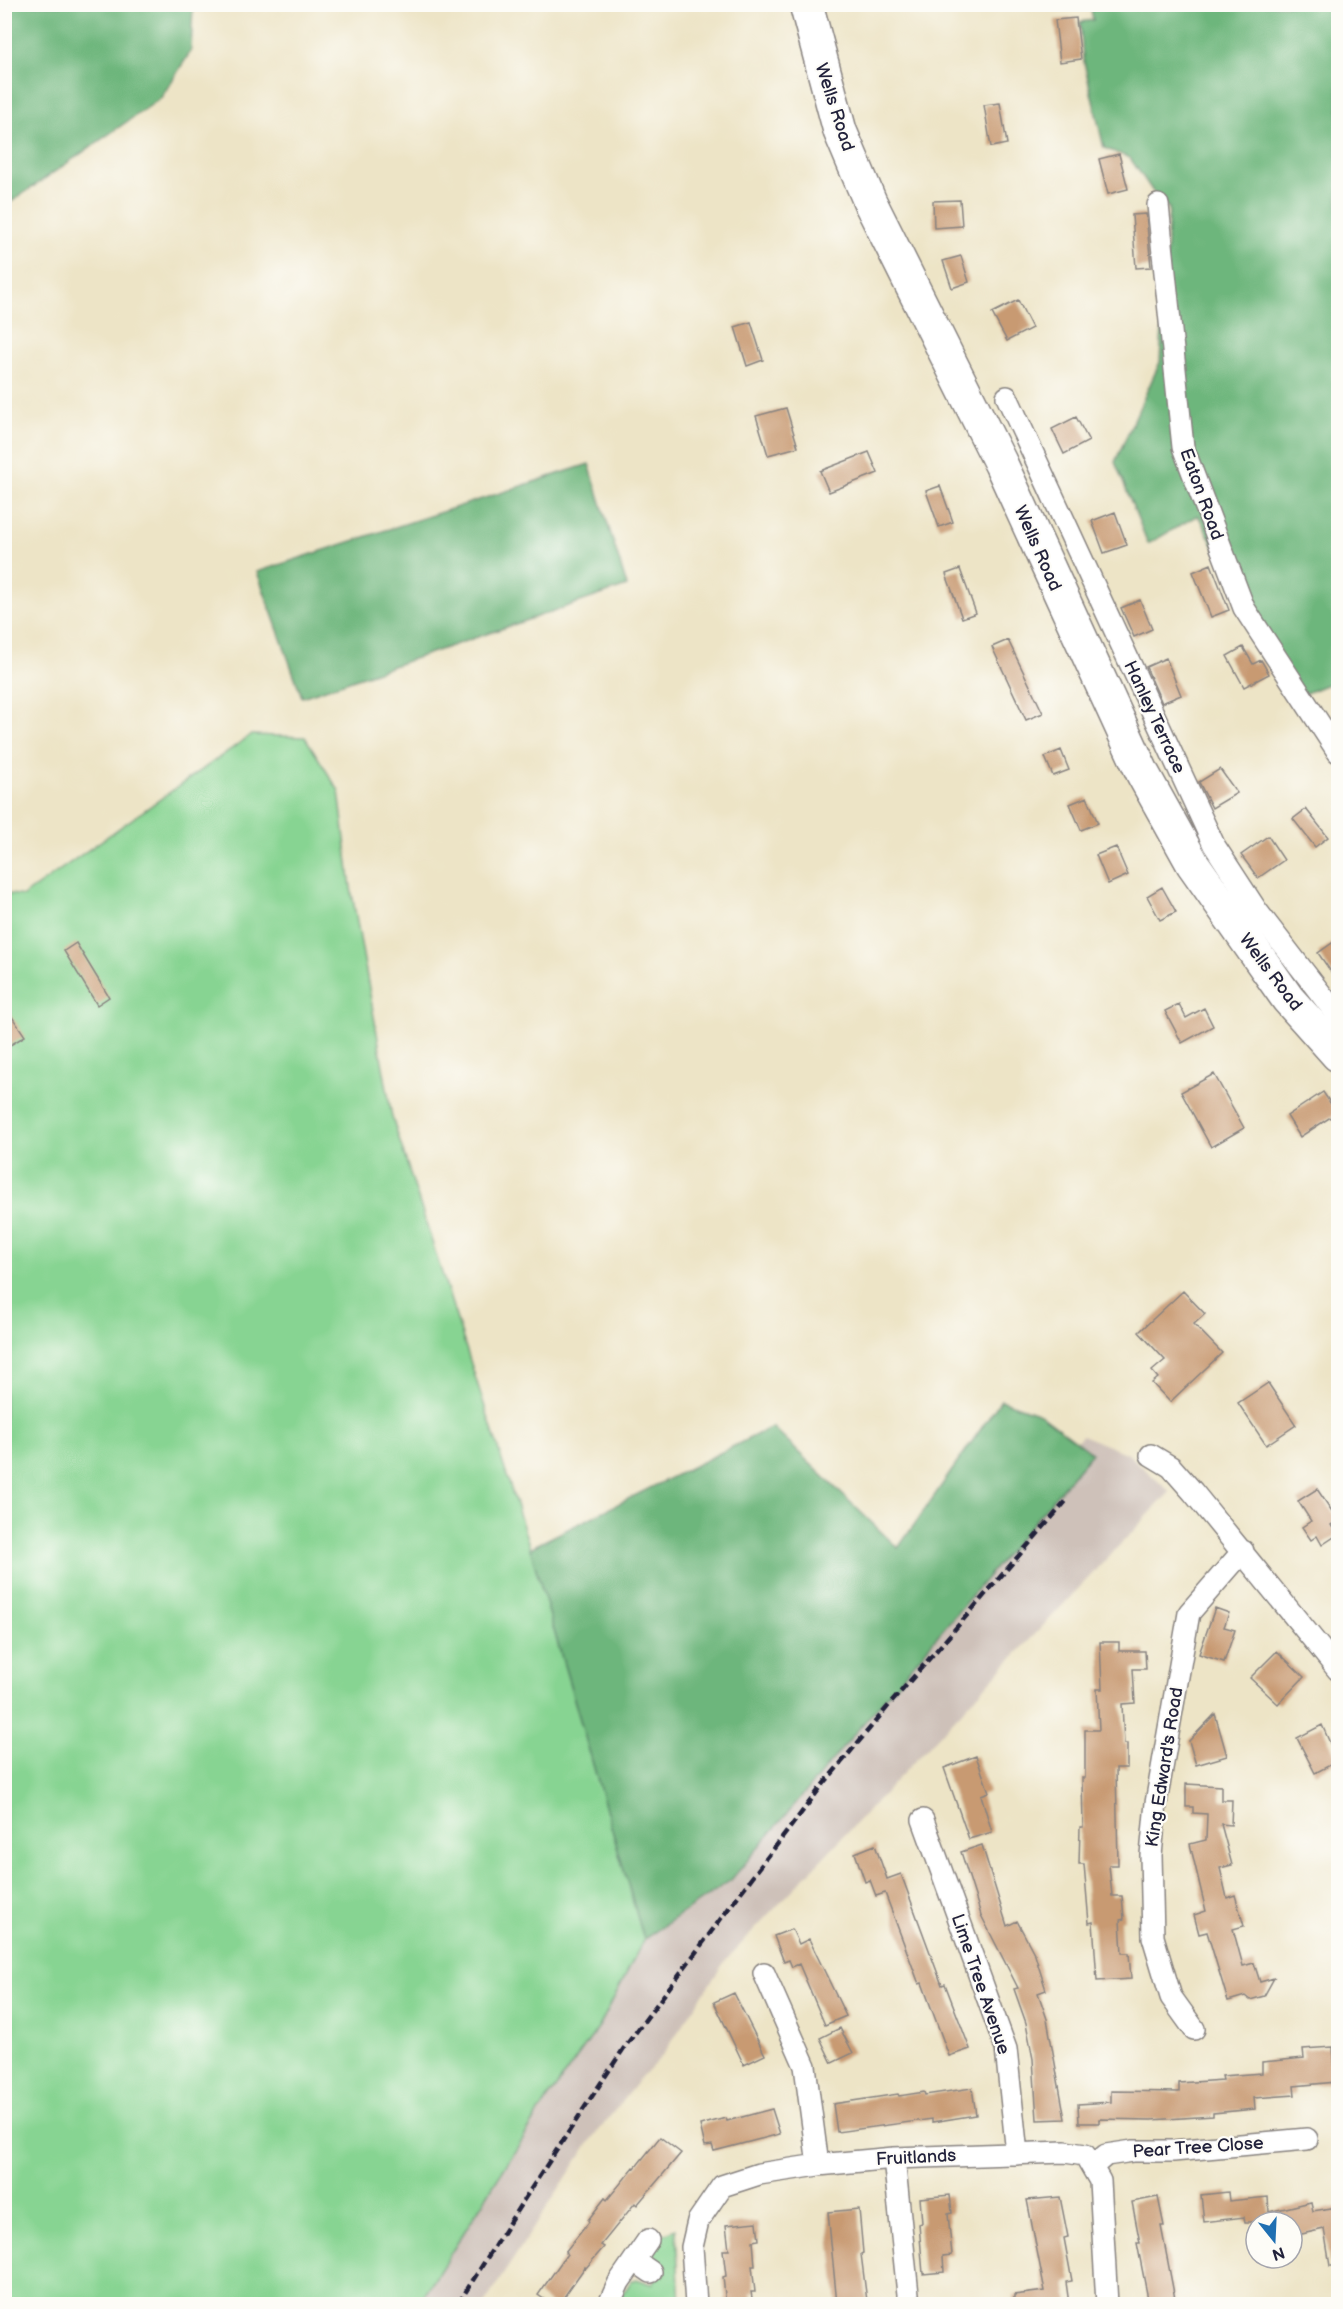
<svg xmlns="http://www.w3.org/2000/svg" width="1343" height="2309" font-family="'Balsamiq Sans',sans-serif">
  <rect width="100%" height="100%" fill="#fdfcf7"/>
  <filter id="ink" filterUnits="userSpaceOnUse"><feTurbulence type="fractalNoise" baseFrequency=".0167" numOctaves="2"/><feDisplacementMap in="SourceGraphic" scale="12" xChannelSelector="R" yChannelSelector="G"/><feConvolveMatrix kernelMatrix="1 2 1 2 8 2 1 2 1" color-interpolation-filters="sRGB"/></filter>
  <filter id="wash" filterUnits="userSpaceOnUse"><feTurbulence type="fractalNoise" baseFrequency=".008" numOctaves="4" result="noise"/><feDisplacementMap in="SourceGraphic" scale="24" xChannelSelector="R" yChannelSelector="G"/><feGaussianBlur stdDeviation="1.35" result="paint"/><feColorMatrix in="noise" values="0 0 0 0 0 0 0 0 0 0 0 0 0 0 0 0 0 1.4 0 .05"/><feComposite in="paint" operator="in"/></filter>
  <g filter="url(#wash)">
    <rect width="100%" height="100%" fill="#ede4c6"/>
    <path fill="#cec1b9" d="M1082,1435L1128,1454L1170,1492L725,1961L662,2056L637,2082L586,2147L484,2304H419L549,2097L600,2025L644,1939Z"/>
    <path fill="#87d492" stroke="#547b66" stroke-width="1.5" d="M251,735L305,737L339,791L351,888L392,1117L530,1548L644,1939L600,2025L549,2097L419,2304H5L4,893L23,896Z
      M676,2229L680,2304H617L631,2281L637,2279L652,2284L663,2270L653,2256L658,2236Z"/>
    <path fill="#6db67c" stroke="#486c5c" stroke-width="1.5" d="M4,5H193L191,51L161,98L8,204L4,192Z
      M1090,5H1338V680L1291,699L1198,515L1148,544L1115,462L1160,362L1169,208L1160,202L1130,158L1104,148L1083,58L1080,22L1093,20Z
      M589,464L627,586L302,697L257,572Z
      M1001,1400L1040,1414L1092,1453L731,1880L644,1939L530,1548L772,1427L898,1548Z"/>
    <g id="blocks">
      <path fill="#c89a72" d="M1076,18L1081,59L1060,62L1055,20Z
        M1000,103L1007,144L991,147L984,105Z
        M1119,154L1128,189L1108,194L1099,159Z
        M960,200L962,226L934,228L933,201Z
        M1146,214L1151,267L1136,268L1132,215Z
        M961,256L969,282L952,288L943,261Z
        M1018,300L1032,328L1007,341L992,313Z
        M751,322L763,360L747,366L735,327Z
        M786,408L798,447L768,455L756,416Z
        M1076,417L1089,441L1064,454L1052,429Z
        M869,452L878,473L829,492L820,471Z
        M940,486L953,522L939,527L926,491Z
        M1115,512L1127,545L1104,553L1092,521Z
        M1211,564L1229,610L1211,617L1193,572Z
        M960,569L976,613L962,618L946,574Z
        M1140,600L1152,629L1134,637L1121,608Z
        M1008,640L1043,713L1026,720L992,647Z
        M1243,647L1253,664L1261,660L1269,674L1244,687L1227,656Z
        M1166,658L1181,695L1162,703L1146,667Z
        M1061,750L1069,770L1053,776L1045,757Z
        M1220,769L1237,793L1212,808L1199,782Z
        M1087,797L1098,823L1081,830L1070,804Z
        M1306,809L1328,837L1315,847L1293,819Z
        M1268,836L1284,860L1258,878L1241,855Z
        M1116,847L1128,875L1108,884L1096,855Z
        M1162,887L1176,912L1160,920L1147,896Z
        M1338,939V982L1318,953Z
        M76,943L109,997L97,1005L64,951Z
        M1179,1004L1186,1018L1204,1008L1213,1026L1182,1043L1165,1011Z
        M4,1005L25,1036L4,1049Z
        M1214,1074L1244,1128L1211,1147L1181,1092Z
        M1323,1092L1337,1113L1300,1137L1287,1116Z
        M1183,1291L1205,1314L1194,1324L1222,1353L1170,1402L1152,1383L1158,1378L1152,1371L1165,1360L1139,1332Z
        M1268,1383L1296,1425L1266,1445L1238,1403Z
        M1317,1489L1338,1520L1331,1525L1337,1535L1322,1545L1317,1536L1311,1540L1302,1527L1311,1521L1298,1501Z
        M1215,1608L1229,1613L1224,1627L1235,1630L1224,1662L1199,1654Z
        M1100,1642H1119V1651H1145L1146,1669H1133L1135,1703L1122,1704L1124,1744H1127V1768H1116L1118,1865H1109L1112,1896H1122L1124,1919L1120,1920L1122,1953H1129L1131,1979L1097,1981L1093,1922L1089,1923L1084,1864H1079L1080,1827H1083L1082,1778H1085V1730H1099L1097,1689H1102Z
        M1277,1651L1304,1677L1278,1704L1250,1678Z
        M1215,1714L1227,1756L1196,1765L1189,1741Z
        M1322,1725L1338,1761L1315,1773L1297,1738Z
        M976,1756L989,1792L981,1795L992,1832L969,1839L944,1768Z
        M1186,1784L1221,1786V1800H1232L1231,1825L1221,1824L1232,1865L1220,1868L1227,1898L1235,1895L1244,1926L1233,1929L1243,1966L1254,1963L1260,1982L1274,1978L1264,1996L1250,2000L1245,1996L1228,2001L1207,1932L1199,1934L1194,1915L1206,1911L1190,1844L1206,1840L1207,1814L1193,1813V1807H1186Z
        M875,1845L887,1879L901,1874L942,1985L945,1984L970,2049L949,2056L922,1983L919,1984L885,1893L876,1896L870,1880L865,1882L855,1853Z
        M982,1845L1007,1926L1017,1921L1035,1955L1046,1990L1038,1993L1047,2019L1065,2119L1037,2120L1033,2059L1026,2023L1014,1989L1018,1988L981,1915L961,1852Z
        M792,1929L799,1944L809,1939L846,2016L825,2025L799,1964L792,1967L789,1960L784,1962L774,1936Z
        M734,1993L765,2055L744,2065L714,2002Z
        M840,2028L853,2053L832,2063L820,2038Z
        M1333,2047L1336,2082L1294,2086L1295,2095L1254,2098L1255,2109L1213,2113V2116L1151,2120L1099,2119V2123H1079L1078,2104L1111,2102V2091L1179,2092V2083L1223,2080L1222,2076L1262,2073V2062L1304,2058L1303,2049Z
        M972,2088L976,2115L932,2122V2119L837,2132L833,2104L898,2094L899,2096L924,2092L925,2095Z
        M772,2109L780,2134L714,2151L712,2145L705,2146L700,2125L726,2118L727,2121Z
        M660,2137L681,2153L637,2205L635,2203L601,2245L604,2247L586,2268L585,2267L559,2304H551L538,2295L567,2254L565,2252L589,2222L588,2220L605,2198L607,2200L634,2167L635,2168Z
        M1228,2192L1229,2201L1268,2197L1269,2212L1311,2202L1313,2211L1338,2207V2266H1330L1324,2229L1293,2236L1292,2222H1245L1244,2217L1204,2222L1201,2195Z
        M950,2195L952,2213L948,2214L952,2255L943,2256L944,2272L923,2274L919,2224L922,2223L920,2198Z
        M1060,2197L1068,2237L1064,2238L1072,2281L1066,2282L1069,2304H1014V2295L1045,2291L1027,2200Z
        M1158,2197L1164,2226H1161L1176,2304H1149L1137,2243H1140L1132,2202Z
        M859,2209L863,2253L861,2254L867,2301L837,2304L828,2212Z
        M757,2222L759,2240L753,2241L755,2266H752L755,2292H751L753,2304H726L723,2277L726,2276L723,2250H729L726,2225Z"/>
    </g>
  </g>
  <g filter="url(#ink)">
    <use href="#blocks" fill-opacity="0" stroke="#888380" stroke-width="1.5"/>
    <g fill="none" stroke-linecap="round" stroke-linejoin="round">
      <g stroke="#888380" stroke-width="24">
        <path id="street" d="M1158,205L1183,447L1244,608L1338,752
          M1007,397L1214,845L1257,911L1338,1016
          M1151,1455L1171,1467L1193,1492L1338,1670
          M923,1820L1006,2049L1017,2154
          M764,1973L805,2066L818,2165
          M1194,2029L1171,1997L1153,1937L1151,1855L1156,1803L1189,1613L1243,1551
          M894,2158L909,2304
          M1093,2166L1106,2155L1133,2151H1173L1307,2139
          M635,2261L651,2272
          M609,2304L619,2282L648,2240
          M696,2304L692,2247L698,2221L722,2186L759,2174L818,2165L894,2158L1065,2152L1085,2155L1100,2181L1107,2304"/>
      </g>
      <g stroke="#888380" stroke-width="36">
        <path id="highway" d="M806,4L840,131L870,202L1001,464L1143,774L1193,864L1252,948L1288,999L1338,1055"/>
      </g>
      <use href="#street" stroke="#fff" stroke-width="21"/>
      <use href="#highway" stroke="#fff" stroke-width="33"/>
      <path stroke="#22223b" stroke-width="4.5" stroke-dasharray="9 4.5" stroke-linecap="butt" d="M458,2304L521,2204L624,2048L753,1876L821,1787L890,1704L1067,1500"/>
    </g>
  </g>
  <g text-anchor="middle" stroke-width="4.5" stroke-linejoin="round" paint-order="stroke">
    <g font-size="18" fill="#22223b" stroke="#fdfcf7">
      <text transform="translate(835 107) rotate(72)" y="6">Wells Road</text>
      <text transform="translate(1202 494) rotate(70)" y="6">Eaton Road</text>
      <text transform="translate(1038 548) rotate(66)" y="6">Wells Road</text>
      <text transform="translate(1155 717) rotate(65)" y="6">Hanley Terrace</text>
      <text transform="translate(1271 972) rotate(53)" y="6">Wells Road</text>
      <text transform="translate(1164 1767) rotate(-81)" y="6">King Edward's Road</text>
      <text transform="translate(981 1984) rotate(71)" y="6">Lime Tree Avenue</text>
      <text transform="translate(1198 2147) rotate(-4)" y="6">Pear Tree Close</text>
      <text transform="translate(916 2157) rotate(-3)" y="6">Fruitlands</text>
    </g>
  </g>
  <rect width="1343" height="2309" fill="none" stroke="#fdfcf7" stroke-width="24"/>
  <g transform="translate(1274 2240) rotate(162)"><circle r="28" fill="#fdfcf7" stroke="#a5a5ac" stroke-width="1.5"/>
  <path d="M0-4.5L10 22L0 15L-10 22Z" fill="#1f6fb2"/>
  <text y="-9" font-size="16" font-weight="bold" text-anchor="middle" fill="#22223b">N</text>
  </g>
</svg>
